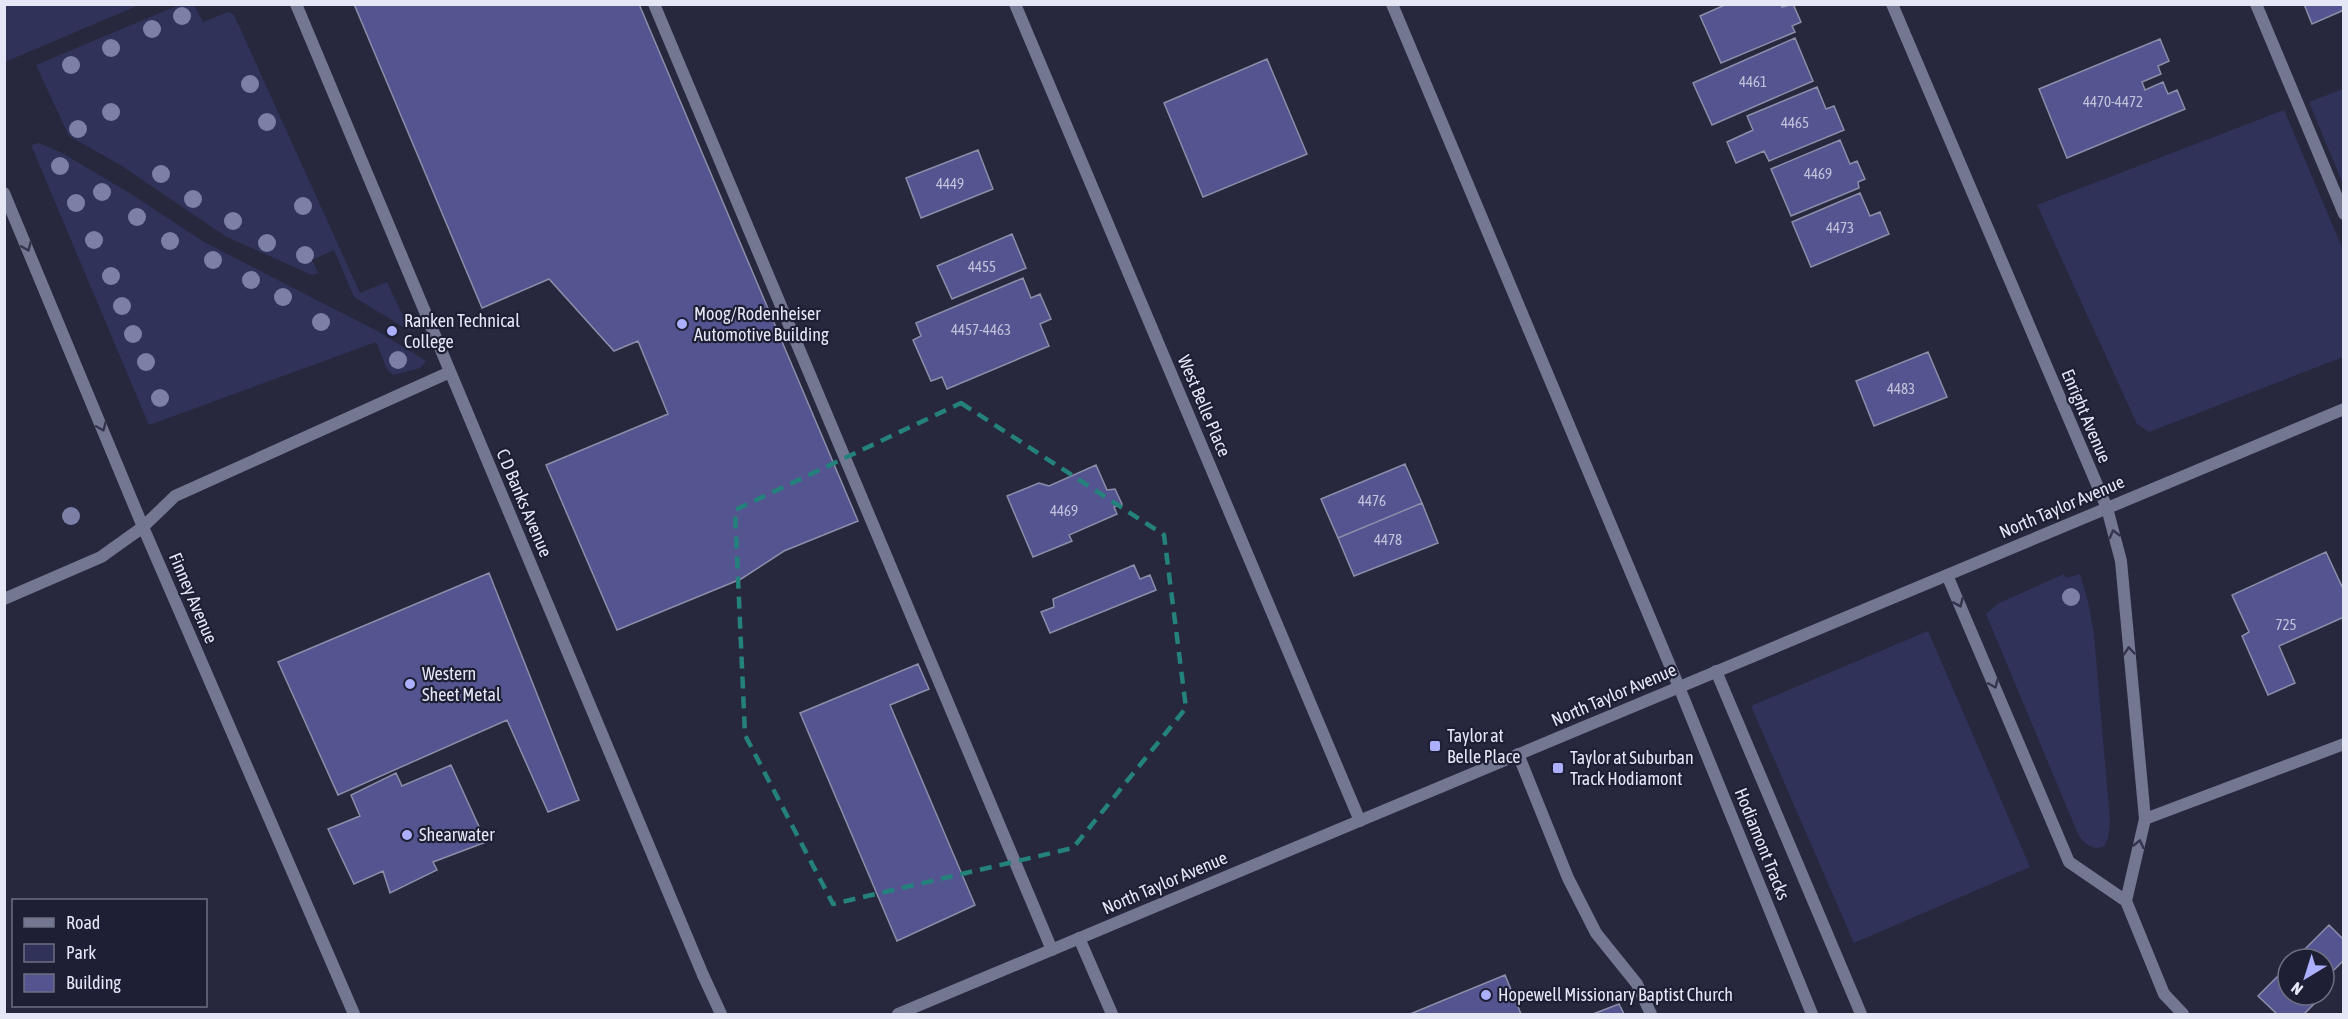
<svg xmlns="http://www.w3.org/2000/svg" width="2348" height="1019" font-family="'Asap Condensed',sans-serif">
  <rect width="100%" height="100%" fill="#27283e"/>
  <path fill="#313259" d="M5,4H139V5L5,62Z
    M179,5H194L203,22L228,12L234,15L360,293L387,282L410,331L354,297L334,250L312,260L318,273L312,275L225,236L122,166L69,136L36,65Z
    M2343,89V184L2309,102Z
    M2284,110L2343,250V357L2149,432L2137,424L2037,205Z
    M39,143L64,154L131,194L204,242L379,332L426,361L420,368L393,375L387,369L376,342L149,425L31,145Z
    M2064,574L2066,578L2080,574L2088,602L2094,634L2110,822L2108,839L2104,846C2093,851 2084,844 2078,834L1986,614L1999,603Z
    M1928,631L2030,867L1854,943L1751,706Z"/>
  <path fill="#545590" stroke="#8c8ea9" stroke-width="1.5" d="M354,4H639L858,521L784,551L741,579L617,630L546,465L668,414L638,341L614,351L549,279L482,308Z
    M1727,4H1781L1782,7L1793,4L1801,22L1792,26L1795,32L1721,63L1700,16Z
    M2304,4H2342L2344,10L2312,24Z
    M1795,38L1813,81L1712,125L1693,83Z
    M2160,39L2169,61L2158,66L2161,74L2142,82L2145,90L2163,82L2168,94L2177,90L2185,109L2067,158L2039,89Z
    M1267,59L1307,154L1203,197L1164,103Z
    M1817,87L1826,109L1834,106L1844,130L1769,161L1764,151L1736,163L1727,142L1753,130L1747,116Z
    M1840,140L1850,164L1857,161L1865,179L1858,182L1859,188L1791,216L1771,169Z
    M978,150L993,189L921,218L906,178Z
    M1860,193L1870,216L1880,212L1889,234L1811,267L1792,222Z
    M1012,234L1026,268L952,299L937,266Z
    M1023,278L1031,298L1040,294L1051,319L1040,324L1049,346L947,389L942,377L931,381L913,340L921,336L916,323Z
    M1928,352L1947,397L1874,426L1856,381Z
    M1405,464L1422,503L1338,538L1321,499Z
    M1096,465L1107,490L1115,489L1122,504L1114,507L1117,514L1069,535L1072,541L1033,557L1007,496L1039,483L1049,486Z
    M1422,503L1438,543L1354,576L1338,538Z
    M2326,552L2344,591V617L2279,646L2295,683L2268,695L2242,636L2249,632L2232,595Z
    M1134,565L1140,579L1150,575L1156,590L1050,633L1041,612L1054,607L1053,599Z
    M489,573L579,800L548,812L507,720L338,795L278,662Z
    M918,664L929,689L890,705L975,905L897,941L800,713Z
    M451,765L486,842L433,862L437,870L390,893L383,871L354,884L328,829L360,816L351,795L396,773L402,786Z
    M2329,925L2344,940V960L2324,980V959H2295Z
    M2288,966V995H2323L2304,1014H2277L2258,996Z
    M1505,975L1521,1014H1410Z
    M1619,1004L1624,1014H1593Z"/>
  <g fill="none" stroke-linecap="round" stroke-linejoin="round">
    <path stroke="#747792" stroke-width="12" d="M296,4L703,975
      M654,4L1052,950
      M1392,4L1679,687L1812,1014
      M2256,4L2344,214
      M4,193L143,527L354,1014
      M4,599L101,557L143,527L175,496L450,372
      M1716,671L1861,1014
      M1518,754L1568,878L1596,933L1637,984L1651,1014
      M2145,819L2344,744"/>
    <path stroke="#747792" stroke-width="12" d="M1015,4L1360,821
      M1892,4L2107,508L2121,561L2145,819L2126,901
      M1947,575L2069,862L2126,901L2164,994L2183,1014
      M1079,938L1112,1014
      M703,975L721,1014"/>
    <path stroke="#747792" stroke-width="12" d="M898,1014L2344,409"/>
  </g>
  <g fill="#7c7fa6">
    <circle cx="182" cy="16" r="9"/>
    <circle cx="152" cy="29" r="9"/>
    <circle cx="111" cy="48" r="9"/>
    <circle cx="71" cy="65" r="9"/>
    <circle cx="250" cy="84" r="9"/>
    <circle cx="111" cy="112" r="9"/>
    <circle cx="267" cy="122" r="9"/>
    <circle cx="78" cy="129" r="9"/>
    <circle cx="60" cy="166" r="9"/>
    <circle cx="161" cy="174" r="9"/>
    <circle cx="102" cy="192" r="9"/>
    <circle cx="193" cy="199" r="9"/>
    <circle cx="76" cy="203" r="9"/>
    <circle cx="303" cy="206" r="9"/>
    <circle cx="137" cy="217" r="9"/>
    <circle cx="233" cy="221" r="9"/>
    <circle cx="94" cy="240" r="9"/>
    <circle cx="170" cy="241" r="9"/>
    <circle cx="267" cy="243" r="9"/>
    <circle cx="305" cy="255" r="9"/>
    <circle cx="213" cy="260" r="9"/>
    <circle cx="111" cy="276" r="9"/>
    <circle cx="251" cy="280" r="9"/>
    <circle cx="283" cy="297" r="9"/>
    <circle cx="122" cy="306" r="9"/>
    <circle cx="321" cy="322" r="9"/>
    <circle cx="133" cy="334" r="9"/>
    <circle cx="398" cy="360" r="9"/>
    <circle cx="146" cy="362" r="9"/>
    <circle cx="160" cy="398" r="9"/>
    <circle cx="71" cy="516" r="9"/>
    <circle cx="2071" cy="597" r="9"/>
  </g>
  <defs><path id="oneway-chevron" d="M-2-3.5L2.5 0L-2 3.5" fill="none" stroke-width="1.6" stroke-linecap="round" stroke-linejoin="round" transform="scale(1.5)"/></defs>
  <g stroke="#34354c">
    <use href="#oneway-chevron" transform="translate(27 247) rotate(67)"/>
    <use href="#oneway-chevron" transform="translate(102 427) rotate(67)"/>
    <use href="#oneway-chevron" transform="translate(2114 534) rotate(-105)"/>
    <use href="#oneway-chevron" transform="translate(1959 603) rotate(66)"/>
    <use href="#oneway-chevron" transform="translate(2129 651) rotate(-95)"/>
    <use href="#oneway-chevron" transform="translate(1994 684) rotate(67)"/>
    <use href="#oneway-chevron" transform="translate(2139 844) rotate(-77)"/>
  </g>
  <path fill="none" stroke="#24817c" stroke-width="4.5" stroke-dasharray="12 8" stroke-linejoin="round" d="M961,403L1164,535L1186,708L1073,848L833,904L745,735L735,510Z"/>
  <g fill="#acaffb" stroke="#1e1f34" stroke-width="2">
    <circle cx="682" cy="324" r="6"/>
    <circle cx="392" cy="331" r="6"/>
    <circle cx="410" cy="684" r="6"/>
    <rect x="1429" y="740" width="12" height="12" rx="3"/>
    <rect x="1552" y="762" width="12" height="12" rx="3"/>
    <circle cx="407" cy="835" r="6"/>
    <circle cx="1486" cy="995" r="6"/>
  </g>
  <g text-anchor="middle" stroke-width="4.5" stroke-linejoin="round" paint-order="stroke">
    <g font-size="15" fill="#c2c2dc">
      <text x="1753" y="87">4461</text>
      <text x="2113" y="107">4470-4472</text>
      <text x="1795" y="128">4465</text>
      <text x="1818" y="179">4469</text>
      <text x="950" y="189">4449</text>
      <text x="1840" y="233">4473</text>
      <text x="982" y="272">4455</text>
      <text x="981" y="335">4457-4463</text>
      <text x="1901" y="394">4483</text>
      <text x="1372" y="506">4476</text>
      <text x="1064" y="516">4469</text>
      <text x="1388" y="545">4478</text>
      <text x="2286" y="630">725</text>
    </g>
    <g font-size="18" fill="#e6e7f6" stroke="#1e1f34" text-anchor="start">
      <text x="694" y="320">Moog/Rodenheiser<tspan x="694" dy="21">Automotive Building</tspan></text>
      <text x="404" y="327">Ranken Technical<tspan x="404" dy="21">College</tspan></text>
      <text x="422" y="680">Western<tspan x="422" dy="21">Sheet Metal</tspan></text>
      <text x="1447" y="742">Taylor at<tspan x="1447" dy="21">Belle Place</tspan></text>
      <text x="1570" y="764">Taylor at Suburban<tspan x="1570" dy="21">Track Hodiamont</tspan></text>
      <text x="419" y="841">Shearwater</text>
      <text x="1498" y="1001">Hopewell Missionary Baptist Church</text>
    </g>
    <g font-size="18" fill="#e6e7f6" stroke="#1e1f34">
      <text transform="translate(1204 406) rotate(67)" y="6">West Belle Place</text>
      <text transform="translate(2086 416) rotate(67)" y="6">Enright Avenue</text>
      <text transform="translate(524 503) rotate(67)" y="6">C D Banks Avenue</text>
      <text transform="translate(2062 507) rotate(-23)" y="6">North Taylor Avenue</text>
      <text transform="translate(193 598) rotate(67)" y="6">Finney Avenue</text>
      <text transform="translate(1614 695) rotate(-23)" y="6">North Taylor Avenue</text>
      <text transform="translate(1762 844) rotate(68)" y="6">Hodiamont Tracks</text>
      <text transform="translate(1165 883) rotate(-23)" y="6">North Taylor Avenue</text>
    </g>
  </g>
  <rect width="2348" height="1019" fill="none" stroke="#e6e7f6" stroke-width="12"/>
  <rect x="12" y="899" width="195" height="108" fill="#1e1f34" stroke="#6e6f82" stroke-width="1.5"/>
  <rect x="24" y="918" width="30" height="9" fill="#747792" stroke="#6e6f82" stroke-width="1.5"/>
  <text x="66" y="929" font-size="18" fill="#e6e7f6">Road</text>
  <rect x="24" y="944" width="30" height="18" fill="#313259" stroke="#6e6f82" stroke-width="1.5"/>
  <text x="66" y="959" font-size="18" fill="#e6e7f6">Park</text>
  <rect x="24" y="974" width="30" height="18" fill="#545590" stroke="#6e6f82" stroke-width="1.5"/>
  <text x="66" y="989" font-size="18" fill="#e6e7f6">Building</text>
  <g transform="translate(2306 977) rotate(218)"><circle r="28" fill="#1e1f34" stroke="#6e6f82" stroke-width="1.5"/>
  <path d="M0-4.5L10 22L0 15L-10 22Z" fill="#acaffb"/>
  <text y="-9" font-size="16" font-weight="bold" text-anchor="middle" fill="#e6e7f6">N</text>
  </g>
</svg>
